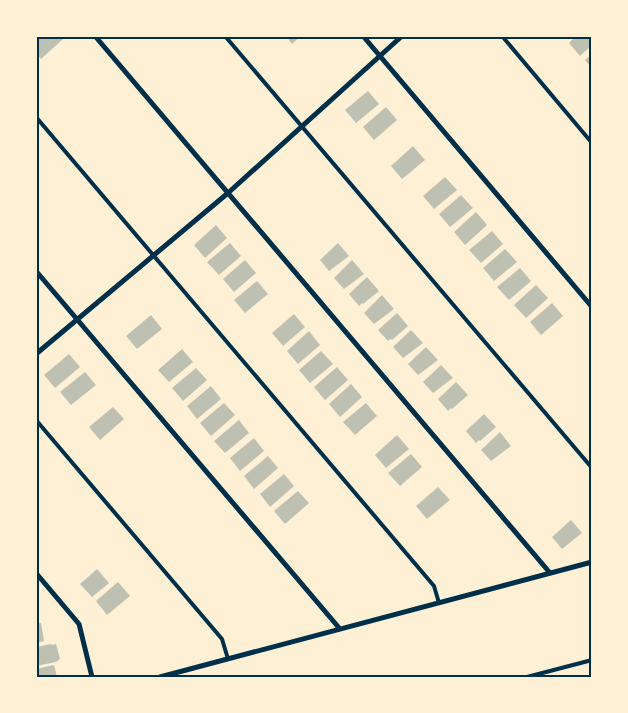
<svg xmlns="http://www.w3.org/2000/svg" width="628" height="713" font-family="'Times New Roman',serif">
  <rect width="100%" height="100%" fill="#fdf0d5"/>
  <path fill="#bec0b2" d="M40,36H61L63,39L41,59L36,53V39Z
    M286,36H301L292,44Z
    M576,36H592V45L580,56L569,43Z
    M592,54V68L585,60Z
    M368,91L379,104L356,123L345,110Z
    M386,107L397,120L374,140L363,127Z
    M413,146L425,160L402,179L391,166Z
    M445,177L457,190L434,209L423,196Z
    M461,195L473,208L450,227L439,214Z
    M476,212L487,225L465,245L454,232Z
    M216,225L227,238L205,258L194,245Z
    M492,231L503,244L481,263L469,250Z
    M230,243L241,256L219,275L207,262Z
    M338,243L349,256L329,271L320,260Z
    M505,249L517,262L494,281L483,268Z
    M245,260L256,273L234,292L223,279Z
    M352,260L364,274L344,289L334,278Z
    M520,268L531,281L509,300L497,287Z
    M367,277L379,291L363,304L362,303L359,306L349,294Z
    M257,281L268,294L245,313L234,300Z
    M536,285L548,298L526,318L514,305Z
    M382,295L394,309L374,324L364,313Z
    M552,303L563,316L541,335L530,322Z
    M397,313L408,326L392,340L391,339L388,341L378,330Z
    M294,314L305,327L283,346L272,333Z
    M151,315L162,329L137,349L126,336Z
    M411,330L423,343L403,358L393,347Z
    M309,331L320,345L298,364L287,351Z
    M426,347L438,360L418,375L408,364Z
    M182,349L193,362L169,382L158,370Z
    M321,351L333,364L310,383L299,370Z
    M69,354L80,367L55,388L44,375Z
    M441,365L453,378L433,393L423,382Z
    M337,367L348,380L325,400L314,387Z
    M196,368L207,380L183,401L172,388Z
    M85,372L96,385L71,405L60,392Z
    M456,382L468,395L452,409L451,408L448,411L438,399Z
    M351,384L362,397L340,417L329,404Z
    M211,386L221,399L197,419L187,406Z
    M224,403L235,415L211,436L200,423Z
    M366,403L377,416L355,435L343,422Z
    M113,407L124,419L100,440L89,427Z
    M484,414L496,427L480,441L479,440L476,443L466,431Z
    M239,420L249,433L225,453L214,441Z
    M500,432L511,446L491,461L481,450Z
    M397,435L409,449L386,468L375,455Z
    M254,438L264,451L240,471L230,458Z
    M411,454L422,467L400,486L388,473Z
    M268,456L278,468L254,489L244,476Z
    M284,474L294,486L270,507L260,494Z
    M438,487L450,500L427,519L416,506Z
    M298,491L309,503L285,524L274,511Z
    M571,520L582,533L562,549L552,537Z
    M97,569L109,583L92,597L80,584Z
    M118,582L130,596L107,615L96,601Z
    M41,623L44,641L36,643V624Z
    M51,644L52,645L56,644L60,659L56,662L36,666V647Z
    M54,665L57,677H36V669Z"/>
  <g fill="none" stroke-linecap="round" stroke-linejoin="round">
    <path stroke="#003049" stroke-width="4" d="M225,36L592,468
      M502,36L592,143
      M36,117L434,586L439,603
      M36,420L222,639L228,659
      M527,677L592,660"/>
    <path stroke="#003049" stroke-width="5" d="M95,36L550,573
      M363,36L592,307
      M36,271L340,629
      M36,354L228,193L402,36
      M36,573L79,624L92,677
      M160,677L592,562"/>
  </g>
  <rect width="628" height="713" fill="none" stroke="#fdf0d5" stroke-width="75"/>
  <rect x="38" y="38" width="552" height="638" fill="none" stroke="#003049" stroke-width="2"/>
</svg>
